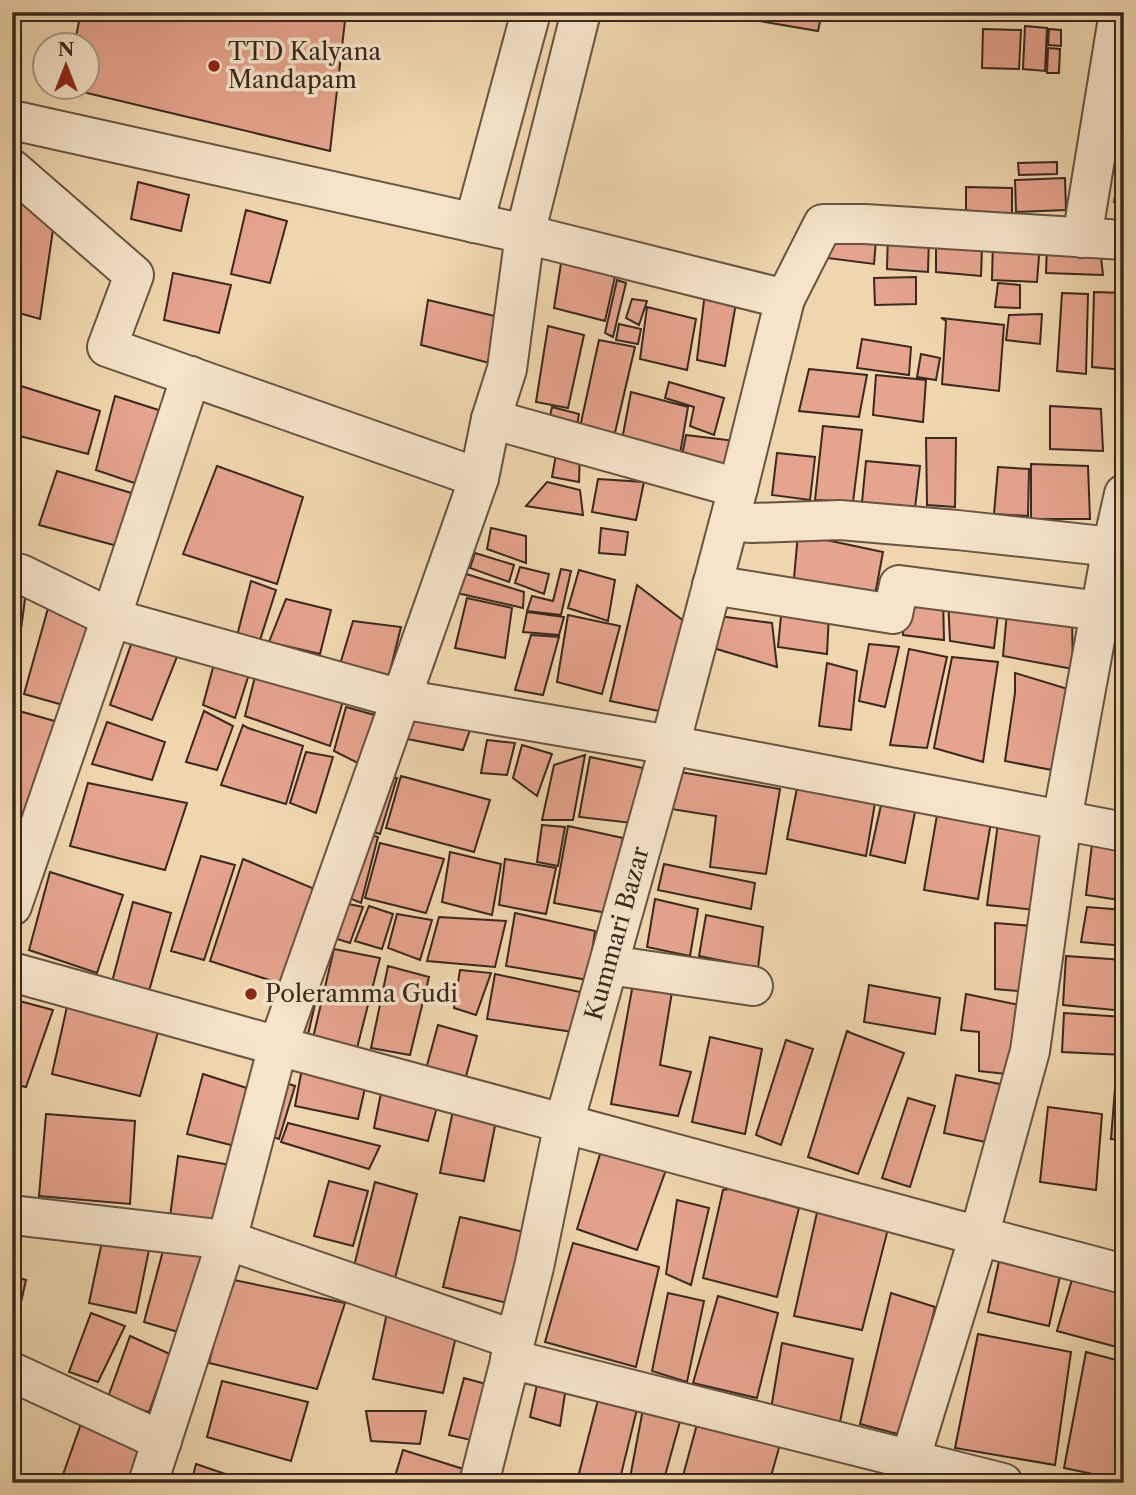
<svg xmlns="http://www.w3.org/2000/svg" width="1136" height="1495" font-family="'Libre Caslon Text',serif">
  <rect width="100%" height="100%" fill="#f0d6ae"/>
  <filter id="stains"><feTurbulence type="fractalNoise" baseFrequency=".00286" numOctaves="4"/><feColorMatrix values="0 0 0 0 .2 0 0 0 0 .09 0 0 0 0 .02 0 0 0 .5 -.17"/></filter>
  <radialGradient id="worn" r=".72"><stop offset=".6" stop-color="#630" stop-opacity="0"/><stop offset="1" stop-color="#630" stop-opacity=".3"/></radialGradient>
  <path fill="#e6a38e" stroke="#39291e" stroke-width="2" d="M81,12H346L330,151L66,88H88V46H74Z
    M750,12H822L818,31L748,19Z
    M862,12H876L866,19Z
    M1042,12H1076V16Z
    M1025,26L1047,28L1045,71L1023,69Z
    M983,29L1021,30L1019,69L982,68Z
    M1049,29L1061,30V46L1048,45Z
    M1048,48L1060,49L1059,73H1047Z
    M1124,143V204L1114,202Z
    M1057,162V174L1019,175L1018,163Z
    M1065,178L1066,210L1016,212L1015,180Z
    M138,182L189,195L181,231L131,219Z
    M966,187L1012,188V214H966Z
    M12,200L55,216L40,319L12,311Z
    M246,210L287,221L270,283L231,274Z
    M888,232L929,235L928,272L887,269Z
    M830,235L876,240L874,264L827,258Z
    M993,238L1040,243L1037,282L992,280Z
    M1047,243L1100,248L1103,275L1046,273Z
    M936,244L982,248L981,276L936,272Z
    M562,257L617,268L605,321L554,308Z
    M173,273L231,285L219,333L164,320Z
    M916,277V304L875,305L874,278Z
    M617,280L626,283L613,337L605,333Z
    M998,283L1020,285V308L995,307Z
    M705,292L737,297L725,366L697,360Z
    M1094,292L1124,293V370L1092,367Z
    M1062,293L1088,294L1086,374L1057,371Z
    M632,299L647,301L639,325L626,318Z
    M428,300L507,319L497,365L421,345Z
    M647,307L696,319L687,370L640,359Z
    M1042,314L1040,344L1006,340L1009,315Z
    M941,318L1004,325L999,391L942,384L946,321Z
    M619,324L641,329L638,344L616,340Z
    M548,326L584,335L568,408L536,402Z
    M862,339L911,347L909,375L857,368Z
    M599,340L635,347L614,437L580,427Z
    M921,354L940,358L936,380L917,377Z
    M809,369L867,375L859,417L799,411Z
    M876,375L926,380L923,422L873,415Z
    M669,382L724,398L714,435L690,426L694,407L665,398Z
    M21,386L100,411L88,454L12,434V416Z
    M631,392L688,407L679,460L621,445Z
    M115,396L171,414L149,488L96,470Z
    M1050,406L1101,409L1103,451L1050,449Z
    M552,407L579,414L575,438L547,430Z
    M823,426L862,430L853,502L815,500Z
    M686,435L736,441L727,481L680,466Z
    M926,438H956L955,507L927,505Z
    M558,443L580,448L579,482L552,477Z
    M777,453L815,457L810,500L772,495Z
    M866,461L920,466L915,508L862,502Z
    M1031,464L1088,466L1090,519H1031Z
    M217,466L303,497L277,584L183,554Z
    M998,467L1029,469L1028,516L994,514Z
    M57,471L145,497L125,548L39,525Z
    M598,479L644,482L636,520L592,512Z
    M547,482L580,490L583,515L526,506Z
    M491,528L526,536V563L487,549Z
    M601,528L628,532L625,555L599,553Z
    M798,534L883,552L875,595L794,578Z
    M475,553L514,565L509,582L470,568Z
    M520,567L549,574L544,594L515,583Z
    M561,569L571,571L561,615L527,611L532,596L553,601Z
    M579,570L615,580L608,621L568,608Z
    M463,573L524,592L523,608L457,593Z
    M251,581L276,590L260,640L237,636Z
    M637,585L685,622L659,711L610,701Z
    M12,590L26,592L18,651L12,650Z
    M905,595L943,597L944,640L903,635Z
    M467,598L512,608L505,658L455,648Z
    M948,598L999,606L994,648L950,641Z
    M286,599L331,610L320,654L269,642Z
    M50,601L97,617L70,707L24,694Z
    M782,606L829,613L827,654L778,647Z
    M527,612L564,617L559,635L523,632Z
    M1007,612L1072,618L1073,669L1003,656Z
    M568,615L620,626L602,694L557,682Z
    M711,615L772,623L777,667L703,645Z
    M353,621L401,627L387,683L338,671Z
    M135,633L180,649L152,720L110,705Z
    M531,635L559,637L543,695L515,690Z
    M869,644L899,647L885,707L859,701Z
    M909,649L947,657L927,748L890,745Z
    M952,657L998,662L983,762L934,748Z
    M215,660L250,671L235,718L203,705Z
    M827,663L857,671L851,730L819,726Z
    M257,669L343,701L330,746L245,716Z
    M1015,673L1071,690L1057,771L1005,761L1015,693Z
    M346,707L382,717L364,766L334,751Z
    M12,709L58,722L24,821L12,816Z
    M204,711L233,726L217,770L186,762Z
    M402,714L470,730L463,750L397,737Z
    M107,722L165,742L152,780L92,764Z
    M243,725L248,728L303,746L286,804L221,785Z
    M487,740L515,743L507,775L481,773Z
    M522,745L552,754L537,796L513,778Z
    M306,752L333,757L316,813L290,803Z
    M585,755L573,820H542L554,765Z
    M590,757L643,768L632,823L579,817Z
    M680,772L780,789L766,874L710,867L716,816L671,809Z
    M401,776L490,800L474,852L386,828Z
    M378,777L397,778L380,834L360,828Z
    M88,783L187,803L165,870L70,846Z
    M798,783L876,797L866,856L787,839Z
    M881,805L915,812L905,863L870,855Z
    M937,815L991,822L978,899L924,890Z
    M998,823L1046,833L1037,910L987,905Z
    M542,825L565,827L558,866L537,862Z
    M568,826L623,838L607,913L554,903Z
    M357,832L378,837L361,903L342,895Z
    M380,843L444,859L426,913L365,898Z
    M1092,844L1124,849V878L1120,900L1086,895Z
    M450,852L501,864L492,915L442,902Z
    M201,856L235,865L204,960L171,951Z
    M243,859L317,890L285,985L210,961Z
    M505,859L556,868L546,914L499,905Z
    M664,864L755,883L751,909L658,890Z
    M50,872L123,895L97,973L29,950Z
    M655,899L698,909L690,956L647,947Z
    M133,902L171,913L149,991L112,982Z
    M339,902L363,907L350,943L328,936Z
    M369,906L393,914L382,949L355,941Z
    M1087,907L1124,910V946L1081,942Z
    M515,913L595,931L588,980L506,966Z
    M397,914L432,920L420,960L388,948Z
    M706,915L763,927L758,968L699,956Z
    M439,917L506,921L495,967L427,961Z
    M995,923L1033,926L1031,992L995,989Z
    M334,949L380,958L356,1052L312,1042Z
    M1066,956L1124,960V1011L1063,1005Z
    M388,966L429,977L410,1055L371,1048Z
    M460,970L491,973L476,1015L454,1008Z
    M495,974L585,993L580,1033L487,1019Z
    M633,984L672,992L660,1065L691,1072L678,1116L611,1104Z
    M869,985L940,998L935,1034L864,1022Z
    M304,986L318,991L307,1039L292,1027Z
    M966,994L1024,1006L1015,1075L979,1071V1032L961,1030Z
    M12,999L53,1010L26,1087L12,1084Z
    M68,1002L160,1025L140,1096L52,1074Z
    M1064,1013L1124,1017V1055L1062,1052Z
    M438,1025L477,1036L462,1091L423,1080Z
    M847,1031L851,1033L904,1053L858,1174L808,1157Z
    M710,1037L762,1049L745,1134L692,1122Z
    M786,1040L813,1049L781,1145L756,1135Z
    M303,1063L367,1079L358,1119L295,1106Z
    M203,1074L253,1090L235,1146L187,1134Z
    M956,1075L1010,1086L999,1145L944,1133Z
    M1116,1075L1124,1076V1140L1111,1139Z
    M273,1079L295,1086L279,1139L261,1133Z
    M382,1088L438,1103L428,1141L374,1128Z
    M908,1098L935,1106L910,1187L882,1178Z
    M12,1106L20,1107L12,1161Z
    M454,1106L497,1116L484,1181L440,1173Z
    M1048,1107L1102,1114L1096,1190L1040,1182Z
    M46,1114L135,1121L130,1204L39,1196Z
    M288,1123L380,1146L369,1169L281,1142Z
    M601,1151L667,1167L637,1250L577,1229Z
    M178,1156L231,1165L219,1225L170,1217Z
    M329,1181L368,1191L353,1246L314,1236Z
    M375,1182L417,1194L395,1278L354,1266Z
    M729,1189L799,1208L777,1297L703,1278L723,1190Z
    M677,1200L709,1208L691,1285L666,1274Z
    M818,1208L888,1229L862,1330L794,1316Z
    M460,1217L533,1234L515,1305L443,1287Z
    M103,1237L150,1245L136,1313L89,1303Z
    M573,1243L659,1267L636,1367L545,1342Z
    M164,1247H169L210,1259L185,1334L144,1322Z
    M1001,1252L1062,1267L1049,1326L988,1312Z
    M1075,1269L1124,1284V1349L1057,1331Z
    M12,1276L26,1280L13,1338H12Z
    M229,1279L345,1303L317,1389L209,1363Z
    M668,1293L704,1301L687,1382L652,1371Z
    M891,1293L935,1307L905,1436L860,1424Z
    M718,1296L778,1313L757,1398L693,1383Z
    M388,1308L457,1332L443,1393L373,1379Z
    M91,1313L125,1326L98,1382L69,1372Z
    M978,1334L1071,1352L1055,1465L955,1448Z
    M130,1336L170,1354L149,1412L107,1400Z
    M782,1343L853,1359L840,1422L771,1409Z
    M1086,1352L1124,1362V1447L1117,1479L1064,1468Z
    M464,1378L497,1387L480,1442L449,1435Z
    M538,1380L566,1387L560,1426L530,1417Z
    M222,1381L308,1402L291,1461L207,1437Z
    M599,1396L638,1405L619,1483H585L577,1481Z
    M643,1409L681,1418L663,1483H629Z
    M366,1411H426L420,1444L371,1441Z
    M699,1417L781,1441L769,1483H681Z
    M82,1421L143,1443L129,1483H60Z
    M403,1450L473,1472L471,1483H393Z
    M196,1464L240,1479L239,1483H191Z
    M295,1474L337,1483H293Z"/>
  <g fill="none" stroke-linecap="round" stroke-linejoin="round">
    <g stroke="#675442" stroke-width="42">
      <g id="minor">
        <path d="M581,12L525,234L785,299L823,224H865L1124,240"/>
        <path d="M12,169L134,275L107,347L479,478"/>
        <path d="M474,223L531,12"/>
        <path d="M1082,238L1119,12"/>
        <path d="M491,419L738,488"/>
        <path d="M730,521L752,523L840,520L957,530L1112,547"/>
        <path d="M12,573L21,574L111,618L401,699L278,1046L227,1240L148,1483"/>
        <path d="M712,585L893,614L899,585L1101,611"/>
        <path d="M12,906L111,618L191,376"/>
        <path d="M609,965L753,986"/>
        <path d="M12,972L278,1046L979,1236L1030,1051L1062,820L1112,547L1124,494"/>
        <path d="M12,1215L227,1240L515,1340"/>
        <path d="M510,1359L1003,1483"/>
        <path d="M12,1372L162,1441"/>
        <path id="s1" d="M479,1483L534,1267L564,1123L670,745L738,488L785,299"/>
        <path d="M905,1483L910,1460L979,1236L1124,1274"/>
      </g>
    </g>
    <g stroke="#675442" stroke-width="42">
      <path id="tertiary" d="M12,120L525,234L507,369L491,419L479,478L401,699L670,745L1124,832"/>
    </g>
    <use href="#minor" stroke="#f5e4ca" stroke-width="38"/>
    <use href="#tertiary" stroke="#f5e4ca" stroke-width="38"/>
  </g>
  <g fill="#8f2418" stroke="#f5e4ca" stroke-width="2.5">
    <circle cx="214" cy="66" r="7"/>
    <circle cx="251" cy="994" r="7"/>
  </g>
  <g text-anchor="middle" stroke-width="7" stroke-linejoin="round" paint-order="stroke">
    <g font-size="24" fill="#39291e" stroke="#f5e4ca" text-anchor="start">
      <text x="228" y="60">TTD Kalyana<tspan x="228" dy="28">Mandapam</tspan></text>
      <text x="265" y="1002">Poleramma Gudi</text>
    </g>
    <g font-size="24" fill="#39291e" stroke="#f5e4ca">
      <text dy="8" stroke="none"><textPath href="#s1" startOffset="567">Kummari Bazar</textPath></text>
    </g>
  </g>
  <rect width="1136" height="1495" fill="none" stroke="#f0d6ae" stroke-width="42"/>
  <rect x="14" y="14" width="1108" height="1467" fill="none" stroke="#39291e" stroke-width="3.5"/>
  <rect x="21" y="21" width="1094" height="1453" fill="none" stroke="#39291e" stroke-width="2"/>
  <g transform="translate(66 66)"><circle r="33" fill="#f5e4ca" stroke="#aa9985" stroke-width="2"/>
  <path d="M0-5L12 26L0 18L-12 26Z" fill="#8f2418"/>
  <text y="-10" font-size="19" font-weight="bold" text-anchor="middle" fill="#39291e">N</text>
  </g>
  <rect width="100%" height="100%" filter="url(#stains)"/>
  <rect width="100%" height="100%" fill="url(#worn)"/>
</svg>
